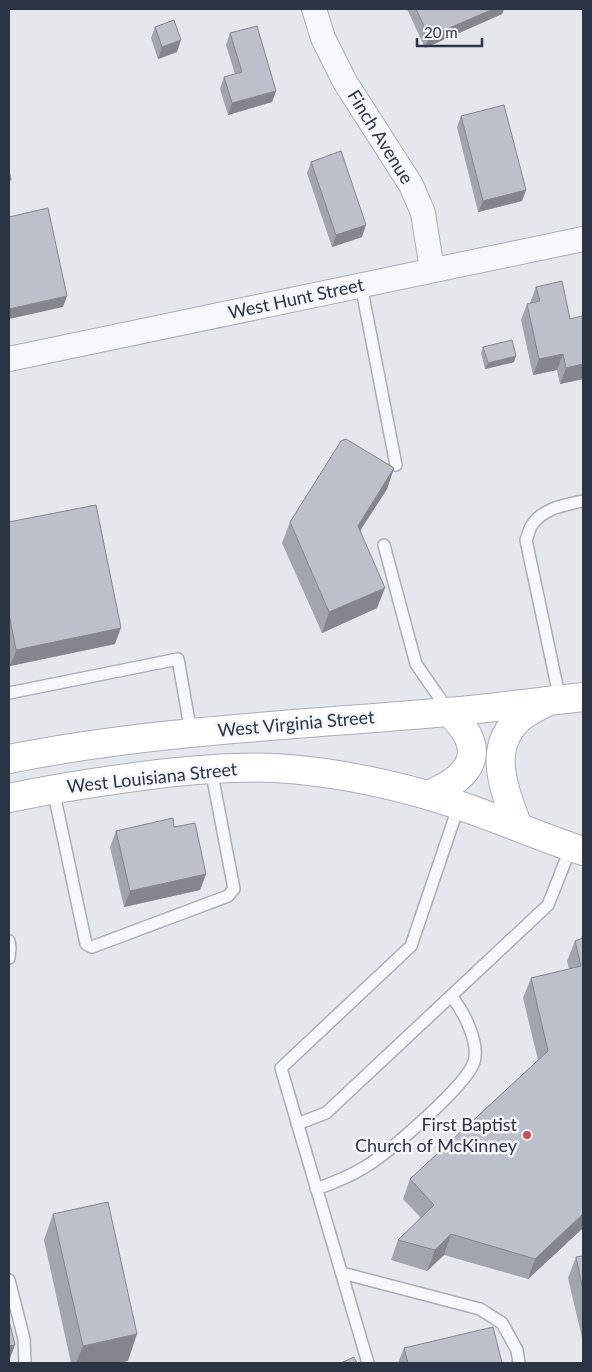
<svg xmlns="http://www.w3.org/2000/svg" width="592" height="1372" font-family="Lato,sans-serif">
  <rect width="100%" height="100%" fill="#e4e7ec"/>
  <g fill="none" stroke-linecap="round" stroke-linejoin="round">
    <g stroke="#a9aeb7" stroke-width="14">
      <path id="lane" d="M361,285L396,465
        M384,545L416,664L448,710
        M9,693L178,659L191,733
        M560,700L526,540C528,536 529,529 532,525C543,508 565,505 583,501
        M53,789L86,944L92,947L228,896L234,889L211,769
        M9,941L10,948L9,958
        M297,1124L326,1113L548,905L571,847
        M316,1189C333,1183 349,1177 365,1167C388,1153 466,1086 474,1062C480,1043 463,1010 451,996
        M342,1273L480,1309L502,1323L517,1350L519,1363
        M9,1280L24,1339L25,1363
        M368,1363L281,1068L411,946L459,805"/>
    </g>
    <g stroke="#a9aeb7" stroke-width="26">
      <path id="street" d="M314,9L323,38L345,82L411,185L423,213L432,270
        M9,359L583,239"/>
    </g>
    <g stroke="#a9aeb7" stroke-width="30">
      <path id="secondary" d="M9,759C153,730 302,725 448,712C493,708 538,702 583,697
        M428,795C452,785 483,767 468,736C464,727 456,719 449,712
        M9,798C56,788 103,781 150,775C192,770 233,766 275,768C326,771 378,781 427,795C480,810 531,834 583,851
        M518,827C504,788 484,744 525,714C531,710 539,706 545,703"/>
    </g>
    <use href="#lane" stroke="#f7f8fa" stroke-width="11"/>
    <use href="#street" stroke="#f7f8fa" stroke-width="24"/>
    <use href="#secondary" stroke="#fff" stroke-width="28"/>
  </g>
  <path fill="#a1a5ae" d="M407,9H504L502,14L425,48Z
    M155,27L177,52L158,59L151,38Z
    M230,33L276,91L272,102L228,115L220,89L224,77L235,74L226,45Z
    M461,116L526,190L522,201L478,212L457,127Z
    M311,162L362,237L332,247L307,173Z
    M536,287L570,319L583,321V379L560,384L557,370L533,375L521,320L527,304L530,303Z
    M483,347L514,362L485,369L481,353Z
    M394,468L387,489L360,531L377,608L322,633L282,543L290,522Z
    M9,522L115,644L10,666L9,659Z
    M174,827L206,874L200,890L124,907L110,847L116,831Z
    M583,932V1228L528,1279L444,1255L427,1271L391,1260L398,1240L421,1218L403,1199L410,1179L538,1060L523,998L531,978L569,969L567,961L575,941L581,939Z
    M53,1214L128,1361L116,1363H71L44,1240Z
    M583,1256V1342L568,1278L576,1257Z
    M404,1348L502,1363H398Z"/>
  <path fill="#83868d" d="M493,9H504L502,14L425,48L429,37Z
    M181,40L177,52L158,59L162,47Z
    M276,91L272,102L228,115L232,103Z
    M526,190L522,201L478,212L483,201Z
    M366,225L362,237L332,247L336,235Z
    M67,296L63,307L9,319V309Z
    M563,354L557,370L533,375L539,359Z
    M516,356L514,362L485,369L488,363Z
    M583,364V379L560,384L566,368Z
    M394,468L387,489L350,546L358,526Z
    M385,588L377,608L322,633L329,612Z
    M121,628L115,644L10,666L16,650Z
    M206,874L200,890L124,907L130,891Z
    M583,1214V1228L528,1279L535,1259Z
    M451,1234L444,1255L427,1271L435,1250Z
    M137,1334L128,1361L116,1363H76L83,1346Z
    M15,1345L9,1361V1346Z"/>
  <path fill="#bbc0ca" stroke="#83868d" d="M416,9H493L429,37Z
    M174,20L181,40L162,47L155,27Z
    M257,26L276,91L232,103L224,77L242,72L230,33Z
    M504,105L526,190L483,201L461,116Z
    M341,151L366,225L336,235L311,162Z
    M9,171L11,180H9Z
    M48,208L67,296L9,309V217Z
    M562,281L570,319L582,316L583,321V364L566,368L563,354L539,359L527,304L540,301L536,287Z
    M512,340L516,356L488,363L483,347Z
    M346,439L394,468L358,526L385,588L329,612L290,522L341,441Z
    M96,505L121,628L16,650L9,614V522Z
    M173,818L174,827L195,823L206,874L130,891L116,831Z
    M583,938V1214L535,1259L451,1234L435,1250L398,1240L434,1205L410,1179L548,1051L531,978L581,966L575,941Z
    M108,1202L137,1334L83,1346L53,1214Z
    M583,1256V1290L576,1257Z
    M9,1320L15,1345L9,1346Z
    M493,1327L502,1363H408L404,1348Z
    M354,1357L357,1363H341Z"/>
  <circle fill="#d1495b" stroke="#f4f6f9" stroke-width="2" cx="527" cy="1135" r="5"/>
  <g text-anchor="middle" stroke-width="5" stroke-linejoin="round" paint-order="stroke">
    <g font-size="18" fill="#2b3445" stroke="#f4f6f9">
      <text transform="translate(380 137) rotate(58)" y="6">Finch Avenue</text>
      <text transform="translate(296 299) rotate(-12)" y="6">West Hunt Street</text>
      <text transform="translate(296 724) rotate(-5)" y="6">West Virginia Street</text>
      <text transform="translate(152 778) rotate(-6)" y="6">West Louisiana Street</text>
    </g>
    <g font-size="18" fill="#2b3445" stroke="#f4f6f9" text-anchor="end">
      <text x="517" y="1131">First Baptist<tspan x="517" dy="21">Church of McKinney</tspan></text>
    </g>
  </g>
  <rect width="592" height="1372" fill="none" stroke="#2b3445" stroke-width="20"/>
  <path d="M417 38v8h65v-8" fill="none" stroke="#2b3445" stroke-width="2.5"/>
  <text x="424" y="38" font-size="15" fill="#2b3445" stroke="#f4f6f9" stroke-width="4" paint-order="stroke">20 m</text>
</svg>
